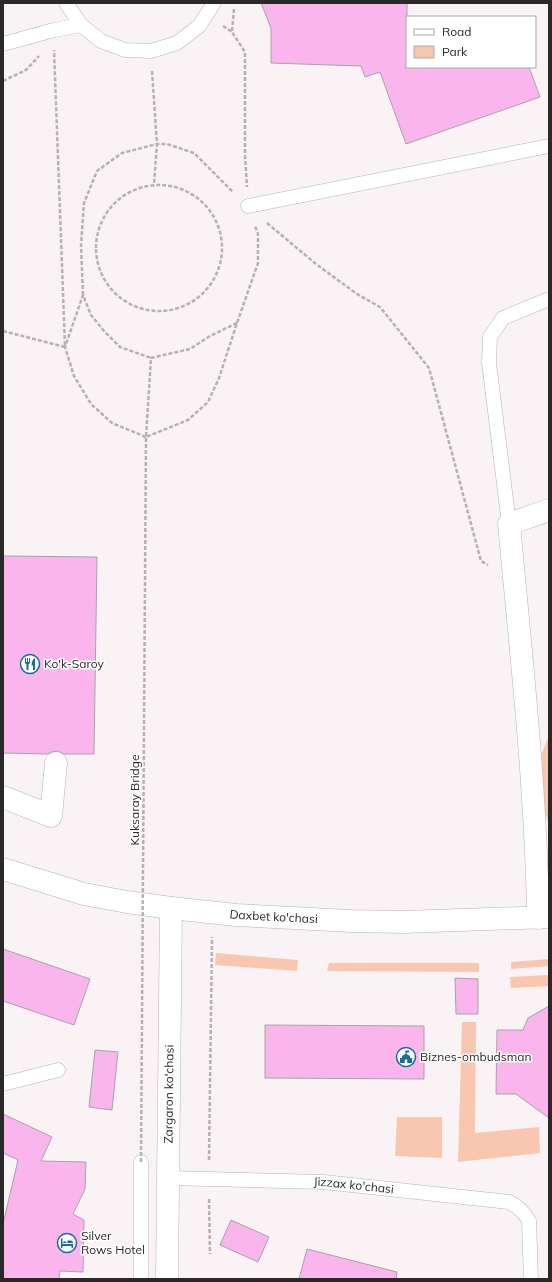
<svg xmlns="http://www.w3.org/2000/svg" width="552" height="1282" font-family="Mulish,sans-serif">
  <rect width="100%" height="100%" fill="#f9f3f5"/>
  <path fill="#f9c6b0" d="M549,736V824L539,797L541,755Z
    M216,953L298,960L297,971L215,965Z
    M549,959V966L511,969V962Z
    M329,963H479V972L327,971Z
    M549,975V986L511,988L510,977Z
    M462,1022H476L475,1133L539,1127L540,1153L458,1162Z
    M397,1117H442V1158L395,1156Z"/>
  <path fill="#fbb5ed" stroke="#a7a3a6" d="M261,3H407V67H529L540,97L406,144L380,72L365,77L361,66L271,63V28Z
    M3,556L97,557L94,754H64L57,751L51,752L48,754L3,753Z
    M3,949L90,979L74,1025L3,1001Z
    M455,978L478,979V1014H456Z
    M549,1006V1118L516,1094H496L497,1030H523L528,1018Z
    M265,1025L424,1026V1079L265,1078Z
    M95,1050L118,1052L112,1110L89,1107Z
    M3,1114L52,1137L41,1161L86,1162L85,1189L73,1214L84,1220L83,1272L60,1271L59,1279H3V1224L18,1160L3,1153Z
    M231,1220L269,1237L258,1262L220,1245Z
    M307,1249L397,1272L396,1279H299Z"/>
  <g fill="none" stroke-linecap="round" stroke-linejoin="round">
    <g stroke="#b7b1b3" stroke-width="15">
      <g id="lane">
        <path d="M66,3L81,25L101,41L125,50L151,51L177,43L199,26L214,3"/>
        <path d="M3,44L54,30L81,25"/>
        <path d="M248,206L549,146"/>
        <path d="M509,524L489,363L490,337L503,318L549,299"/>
        <path d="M3,1084L58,1070"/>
        <path d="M141,1162V1279"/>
        <path id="s1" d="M169,1178L324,1182L509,1202C519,1207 524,1212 529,1221L531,1279"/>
      </g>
    </g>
    <g stroke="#b7b1b3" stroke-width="23">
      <path id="street" d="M3,797L51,816L56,763
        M538,918C536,786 521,655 509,524L549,510"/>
    </g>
    <g stroke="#b7b1b3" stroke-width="23">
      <g id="secondary">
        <path id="s2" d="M3,869L84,894L127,902L171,908L236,915L351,921L403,922L549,917"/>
        <path id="s3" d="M167,1279L171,908"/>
      </g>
    </g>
    <path stroke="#b6b1b2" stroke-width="2.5" stroke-dasharray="4 2" stroke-linecap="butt" d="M234,9L232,32L245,52V155L247,187
      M223,26L232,32
      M152,71L157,144L154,184
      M3,81L26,70L39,56
      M96 248a63 63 0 1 1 126 0a63 63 0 1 1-126 0Z
      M267,223L316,264L357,294L380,307L429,368L481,561L488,565
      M83,295L81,245L84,203L97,171L122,153L157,144H167L194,153L233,192
      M237,323L210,336L190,349L151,358L146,437L188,420L208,402L219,378L237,323L258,263V234L255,226
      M3,331L65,347L54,50
      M146,437L112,423L91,404L74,376L65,347L83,295L91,315L104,331L120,347L151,358
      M209,1160L212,937
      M209,1199L210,1254"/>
    <use href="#lane" stroke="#fff" stroke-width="14"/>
    <use href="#street" stroke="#fff" stroke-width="22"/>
    <use href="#secondary" stroke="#fff" stroke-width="22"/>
    <path stroke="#b6b1b2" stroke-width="2.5" stroke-dasharray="4 2" stroke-linecap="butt" d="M141,1162L146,437"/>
  </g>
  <defs>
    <g id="restaurant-ring" transform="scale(1)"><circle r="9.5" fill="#fff" stroke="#136d9d" stroke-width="1.5"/><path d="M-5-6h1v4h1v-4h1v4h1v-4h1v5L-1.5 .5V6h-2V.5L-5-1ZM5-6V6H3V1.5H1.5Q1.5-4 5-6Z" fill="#136d9d"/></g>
    <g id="civic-ring" transform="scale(1)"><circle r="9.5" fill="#fff" stroke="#136d9d" stroke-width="1.5"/><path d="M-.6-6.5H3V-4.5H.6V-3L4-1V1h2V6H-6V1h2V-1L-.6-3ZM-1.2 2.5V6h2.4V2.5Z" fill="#136d9d"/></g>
    <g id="hotel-ring" transform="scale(1)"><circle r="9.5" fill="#fff" stroke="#136d9d" stroke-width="1.5"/><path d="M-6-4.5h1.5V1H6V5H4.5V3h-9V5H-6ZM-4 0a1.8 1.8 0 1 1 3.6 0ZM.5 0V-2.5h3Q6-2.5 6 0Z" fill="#136d9d"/></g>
  </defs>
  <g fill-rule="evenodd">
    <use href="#restaurant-ring" x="30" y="664"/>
    <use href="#civic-ring" x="406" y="1057"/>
    <use href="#hotel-ring" x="67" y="1243"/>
  </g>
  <g text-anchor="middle" stroke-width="3" stroke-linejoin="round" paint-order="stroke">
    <g font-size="12" fill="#2a2828" stroke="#fff" text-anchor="start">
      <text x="44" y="668">Ko'k-Saroy</text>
      <text x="420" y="1061">Biznes-ombudsman</text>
      <text x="81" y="1240">Silver<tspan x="81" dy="14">Rows Hotel</tspan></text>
    </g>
    <g font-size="12" fill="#2a2828" stroke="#fff">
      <text transform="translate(135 800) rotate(-90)" y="4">Kuksaray Bridge</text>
      <text dy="4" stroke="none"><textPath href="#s2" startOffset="276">Daxbet ko'chasi</textPath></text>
      <text dy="4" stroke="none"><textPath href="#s3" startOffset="185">Zargaron ko'chasi</textPath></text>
      <text dy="4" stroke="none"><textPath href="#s1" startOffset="185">Jizzax ko'chasi</textPath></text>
    </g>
  </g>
  <rect width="552" height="1282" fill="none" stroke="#2a2828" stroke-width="8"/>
  <rect x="406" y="16" width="130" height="52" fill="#ffffff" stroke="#aaa9a9"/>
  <rect x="414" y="29" width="20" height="6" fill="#ffffff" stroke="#aaa9a9"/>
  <text x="442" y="36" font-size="12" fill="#2a2828">Road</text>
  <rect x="414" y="46" width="20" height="12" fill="#f9c6b0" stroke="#aaa9a9"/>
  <text x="442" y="56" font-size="12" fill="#2a2828">Park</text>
</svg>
